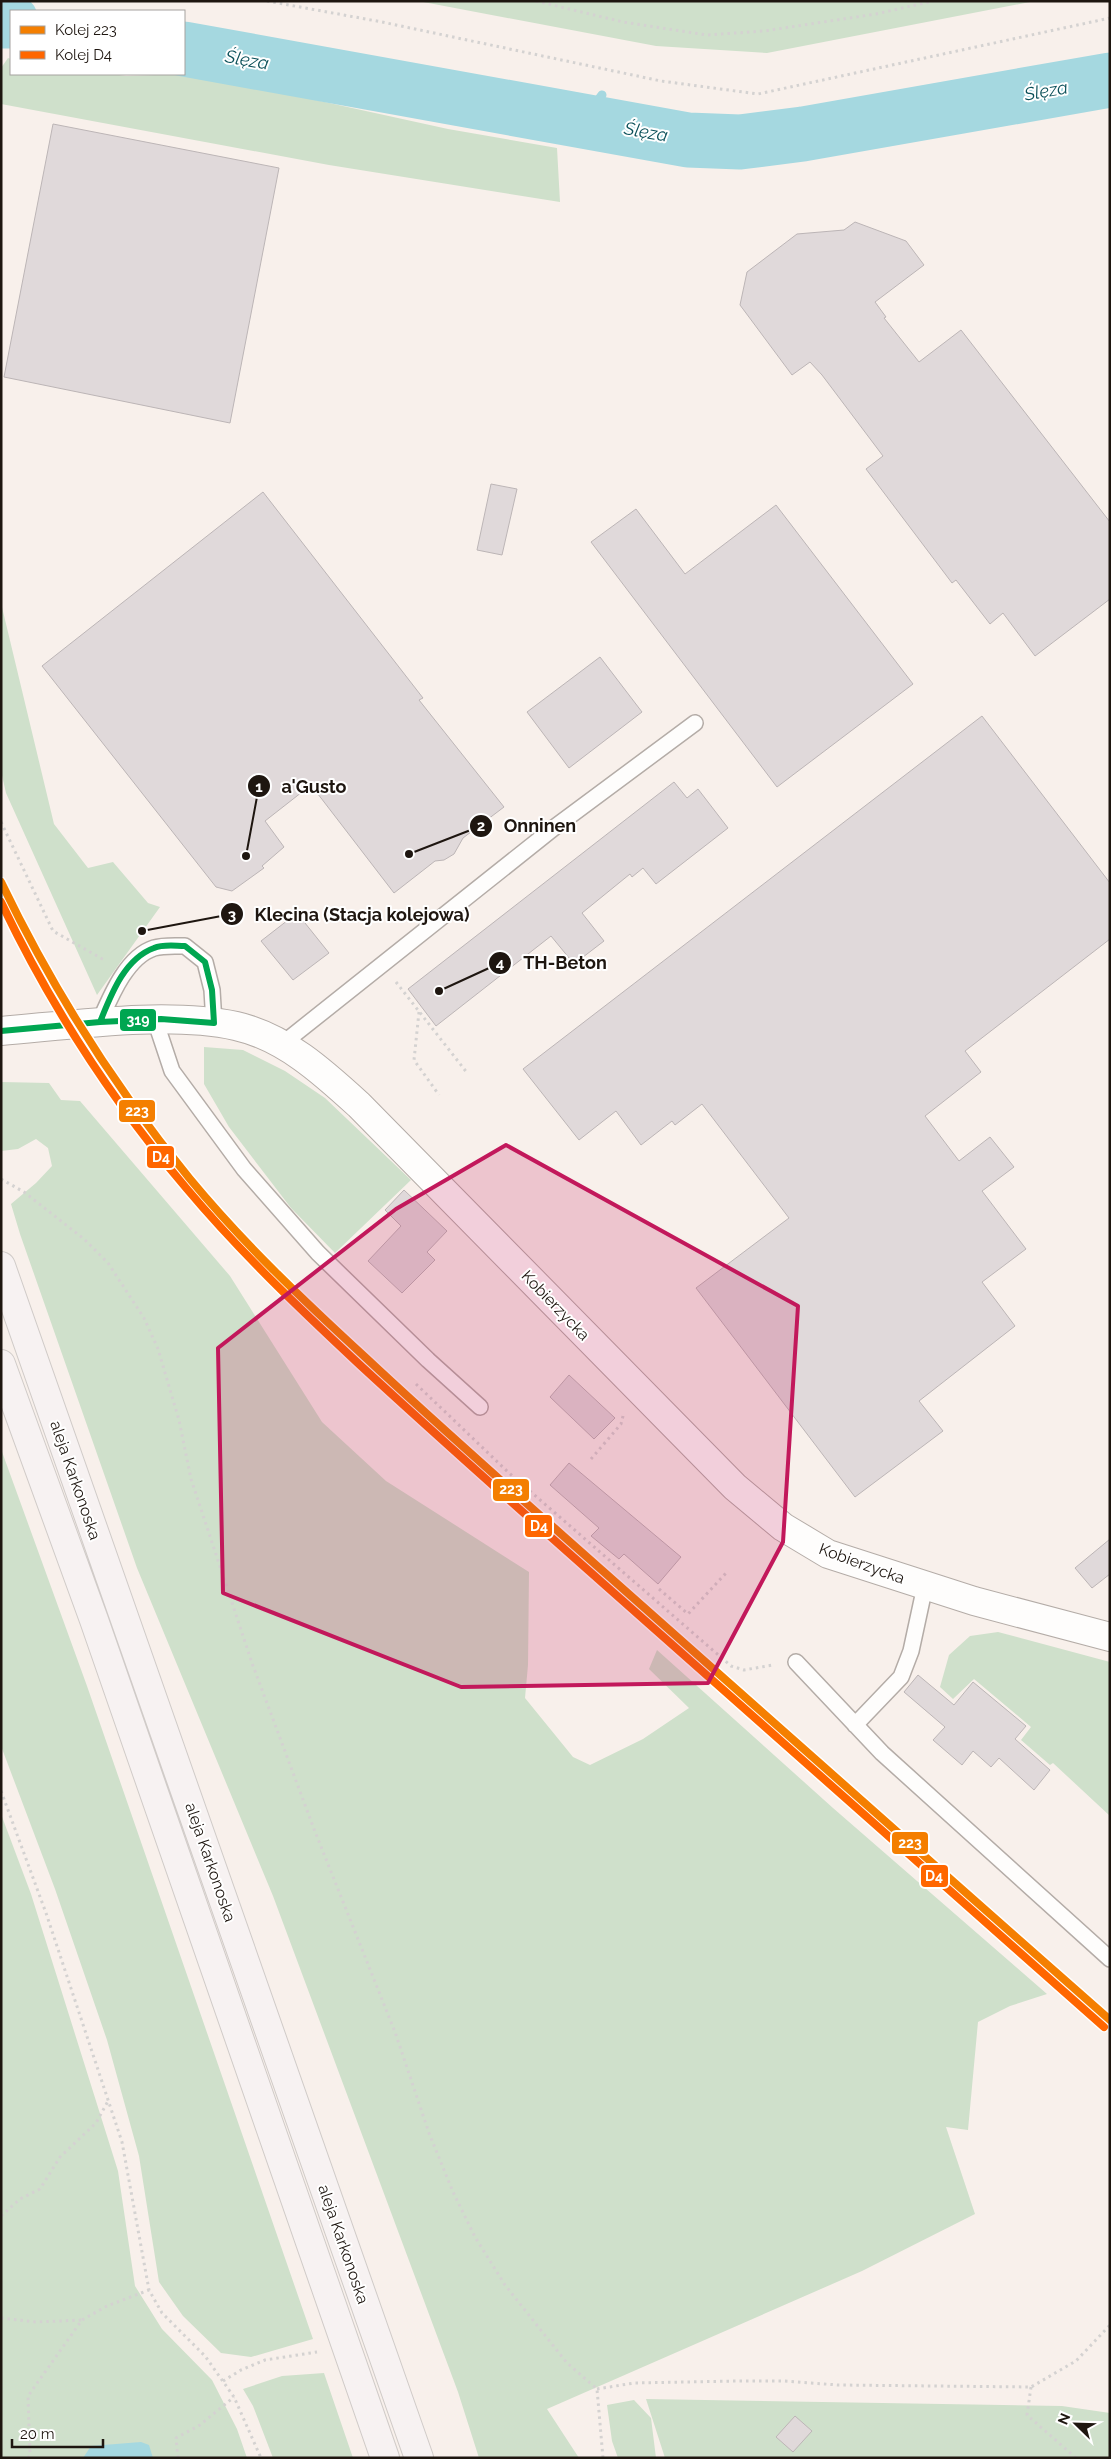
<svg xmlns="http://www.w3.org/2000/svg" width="1111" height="2459" font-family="Raleway,sans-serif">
  <rect width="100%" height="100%" fill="#f8f0eb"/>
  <path fill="#cfe0cb" d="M418,1H1035L767,53L656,46Z
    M8,58L11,59V74H112L126,76L184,74V71L448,129L557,148L560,202L329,165L1,104V68Z
    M1,603L54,824L88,868L113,862L148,903L160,907L97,995L6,793L1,771Z
    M204,1047L243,1050L285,1071L325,1098L411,1180L335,1253L291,1208L229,1127L204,1084Z
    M1,1082L49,1083L61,1100L80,1101L230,1276L322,1422L386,1481L529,1572L528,1665L525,1698L573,1757L590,1765L643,1739L689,1708L649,1669L657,1650L833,1808L1047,1994L1010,2006L978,2022L968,2130L946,2127L975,2214L862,2271L547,2409L579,2458H479L458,2392L273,1896L137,1568L20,1234L11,1204L36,1183L52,1166L48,1148L36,1139L18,1149L1,1151Z
    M1,1449L87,1686L313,2339L251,2357L221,2353L183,2316L159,2282L139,2156L107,2040L55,1889L1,1746Z
    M998,1632L1110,1662V1816L1053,1763L1050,1765L1021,1740L1031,1727L974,1679L953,1699L940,1687L949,1655L970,1636Z
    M1,1814L31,1894L118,2171L135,2286L162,2329L212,2380L237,2429L247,2458H1Z
    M324,2373L353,2458H273L253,2406L243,2389L282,2376Z
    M646,2399L1062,2406L1110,2413V2458H665Z
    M634,2400L651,2418L656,2458H618L612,2441L607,2405Z"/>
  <path fill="#a5d8e0" d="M141,2442L149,2445L153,2458H83L91,2446Z"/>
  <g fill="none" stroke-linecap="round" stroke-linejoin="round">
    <path stroke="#a5d8e0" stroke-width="9" d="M583,121L602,95"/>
    <path stroke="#a5d8e0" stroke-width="55" d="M1,21H11
      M184,49L688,140L740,142L803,134L1110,80"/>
  </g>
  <path fill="#e0d9da" stroke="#bcb5b6" d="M53,124L279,168L230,423L4,377Z
    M855,222L906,241L924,265L875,302L886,317L884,318L919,362L961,330L1110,522V599L1035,656L1003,613L990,624L956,580L952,583L866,469L883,456L822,375L810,362L792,375L740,305L747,272L797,234L844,230Z
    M491,484L517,489L502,555L477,550Z
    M263,492L423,698L419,700L504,807L463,838L454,854L444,860L435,861L394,893L311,785L265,821L284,847L262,866L264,868L232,891L216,887L42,666Z
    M776,505L913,684L777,787L591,542L636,509L685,574Z
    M600,657L642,712L569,768L527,712Z
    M982,716L1110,883V939L965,1051L981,1072L925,1116L959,1161L990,1137L1014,1167L982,1191L1026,1249L982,1282L1015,1326L919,1401L943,1431L855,1497L696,1288L789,1218L702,1104L675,1125L672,1121L641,1145L616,1111L579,1140L523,1069Z
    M674,782L687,798L698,789L728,828L656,884L643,868L632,877L630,874L582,913L604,941L574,964L551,936L436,1026L408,989Z
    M297,913L329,953L293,980L261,941Z
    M404,1190L447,1231L427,1252L435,1260L402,1293L368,1261L401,1226L385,1210Z
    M569,1375L615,1418L594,1439L550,1397Z
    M569,1463L681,1557L658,1584L624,1554L619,1559L591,1536L599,1528L550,1485Z
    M1110,1539V1574L1092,1588L1075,1568Z
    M918,1675L954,1705L973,1682L1026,1726L1015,1739L1050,1770L1034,1790L999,1758L991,1767L973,1751L962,1765L933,1740L945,1727L904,1692Z
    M795,2416L812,2431L793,2452L776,2437Z"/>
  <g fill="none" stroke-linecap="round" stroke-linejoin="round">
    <g stroke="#b4aca7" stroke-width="18">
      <path id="service" d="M155,1020L172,1071L244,1169L318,1253L428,1360L480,1407
        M99,1023C110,998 126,957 154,948C163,945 176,946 185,946L205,962L212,990L214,1023
        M281,1045L555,827L695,723
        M796,1662L882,1753L1110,1959
        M855,1725L901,1677L911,1651L925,1586"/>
    </g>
    <g stroke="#b4aca7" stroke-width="30">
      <path id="minor" d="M1,1031C72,1025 167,1011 236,1026C285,1037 324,1073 359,1105L735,1487L783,1527L828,1554L974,1601L1110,1637"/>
    </g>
    <g stroke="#d0cbc8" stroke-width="30">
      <path id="primary" d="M1,1266L419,2458
        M1,1364L94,1620L385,2458"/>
    </g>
    <path stroke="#d4d2d1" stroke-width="3" stroke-dasharray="2.5 4" stroke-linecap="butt" d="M267,1L382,22L661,81L758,94L1110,18
      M536,1L623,22L707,35L764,31L876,14L933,1
      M1,822L53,931L106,961
      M396,982L468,1074
      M419,1012L414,1060L439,1095
      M1,1179L24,1192L84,1239L108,1263L144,1318L158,1349L179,1420L191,1479L252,1663L314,1829L395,2032L429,2133L453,2192L475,2237L505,2285L567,2363L597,2389L603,2458
      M416,1384L508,1472L731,1666L744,1670L773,1665
      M591,1459L621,1424L623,1416
      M659,1589L688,1614L727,1572
      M1,1791L46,1913L122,2142L149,2290L162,2313L205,2356L234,2397L261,2458
      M1,2216L20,2199L40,2189L60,2157L96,2123L108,2101
      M1,2318L36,2322L82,2320
      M223,2381L241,2370L265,2360L317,2352
      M1031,2387L1027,2415L1076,2458
      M597,2389L634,2383L736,2381H785L838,2385L1031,2387L1076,2361L1110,2325
      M28,2458L30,2455L28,2396L82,2320L107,2306L149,2290
      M178,2458L176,2438L200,2425L234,2397"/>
    <use href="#service" stroke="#fefdfc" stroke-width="15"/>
    <use href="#minor" stroke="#fefdfc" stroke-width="28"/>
    <use href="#primary" stroke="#f7f2f2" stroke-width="28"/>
    <g stroke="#fff" stroke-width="10">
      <path id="bus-1" d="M185,946L205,962L212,990L214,1023L161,1019L100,1022C111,995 124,959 154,948C163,944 175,946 185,946Z
        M1,1031L100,1022"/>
    </g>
    <use href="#bus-1" stroke="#00a651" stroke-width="6"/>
    <g stroke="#fff" stroke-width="11">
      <path id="rail-1" d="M1,882C52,988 115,1088 190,1179C243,1243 304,1301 365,1357C443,1430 524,1501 604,1572C772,1721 941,1871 1110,2020"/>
    </g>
    <g stroke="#fff" stroke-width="11">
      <path id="rail-2" d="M1,902C50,1005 113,1102 187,1189C240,1252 300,1309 360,1365C438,1437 517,1507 597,1578C766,1727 935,1877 1104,2027"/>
    </g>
    <use href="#rail-1" stroke="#f47f01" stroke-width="8"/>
    <use href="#rail-2" stroke="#f60" stroke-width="8"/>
  </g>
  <path fill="#c2185b" fill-opacity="0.2" stroke="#c2185b" stroke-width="4" stroke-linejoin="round" d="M506,1145L798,1306L783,1542L708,1683L461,1687L223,1593L218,1348L396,1209Z"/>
  <g text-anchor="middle" stroke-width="4" stroke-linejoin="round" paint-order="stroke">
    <g font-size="16" fill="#1e1610" stroke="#fff">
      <text transform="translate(556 1305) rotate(46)" y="6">Kobierzycka</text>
      <text transform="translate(76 1480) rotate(71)" y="6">aleja Karkonoska</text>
      <text transform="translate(862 1563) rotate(20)" y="6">Kobierzycka</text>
      <text transform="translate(211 1862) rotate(71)" y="6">aleja Karkonoska</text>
      <text transform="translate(344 2244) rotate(71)" y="6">aleja Karkonoska</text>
    </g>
    <g font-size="18" font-style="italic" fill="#0b5059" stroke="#fff">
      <text transform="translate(247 60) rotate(10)" y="6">Ślęza</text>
      <text transform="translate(1046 91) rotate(-10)" y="6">Ślęza</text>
      <text transform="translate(646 132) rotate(10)" y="6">Ślęza</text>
    </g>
  </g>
  <path fill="none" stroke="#1e1610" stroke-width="2" d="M246 856L259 786M409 854L481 826M142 931L232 914M439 991L500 963"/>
  <g fill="#1e1610" stroke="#fff" stroke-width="2">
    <circle cx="246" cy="856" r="5"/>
    <circle cx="409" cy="854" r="5"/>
    <circle cx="142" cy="931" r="5"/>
    <circle cx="439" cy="991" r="5"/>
    <circle cx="259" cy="786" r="12"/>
    <circle cx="481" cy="826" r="12"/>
    <circle cx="232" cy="914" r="12"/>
    <circle cx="500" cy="963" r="12"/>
  </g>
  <g font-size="15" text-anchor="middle" font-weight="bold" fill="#fff">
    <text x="259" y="792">1</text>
    <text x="481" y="831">2</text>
    <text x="232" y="920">3</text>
    <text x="500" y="968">4</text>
  </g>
  <g font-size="18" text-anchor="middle" font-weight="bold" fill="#1e1610" stroke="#fff" stroke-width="4" stroke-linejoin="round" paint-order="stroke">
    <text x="314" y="793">a'Gusto</text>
    <text x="540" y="832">Onninen</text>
    <text x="362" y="921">Klecina (Stacja kolejowa)</text>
    <text x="565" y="969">TH-Beton</text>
  </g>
  <g stroke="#fff" stroke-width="2">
    <rect x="119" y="1008" width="38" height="24" rx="5" fill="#00a651"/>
    <rect x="118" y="1099" width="38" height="24" rx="5" fill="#f47f01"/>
    <rect x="146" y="1145" width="29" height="24" rx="5" fill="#f60"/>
    <rect x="492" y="1478" width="38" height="24" rx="5" fill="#f47f01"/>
    <rect x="524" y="1514" width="29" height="24" rx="5" fill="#f60"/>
    <rect x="891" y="1831" width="38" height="24" rx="5" fill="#f47f01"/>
    <rect x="920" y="1864" width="29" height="24" rx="5" fill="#f60"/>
  </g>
  <g font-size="14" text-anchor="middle" font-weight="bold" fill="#fff">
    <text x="138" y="1025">319</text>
    <text x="137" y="1116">223</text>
    <text x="161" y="1162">D4</text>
    <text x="511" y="1494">223</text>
    <text x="539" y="1531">D4</text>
    <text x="910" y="1848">223</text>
    <text x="934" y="1881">D4</text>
  </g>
  <rect width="1111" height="2459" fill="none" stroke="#1e1610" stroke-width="5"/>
  <rect x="10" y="10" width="175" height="65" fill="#ffffff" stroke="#a5a29f"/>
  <rect x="20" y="26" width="25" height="8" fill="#f47f01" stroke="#a5a29f"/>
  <text x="55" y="35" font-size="15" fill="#1e1610">Kolej 223</text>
  <rect x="20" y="51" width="25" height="8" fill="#ff6600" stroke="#a5a29f"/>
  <text x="55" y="60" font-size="15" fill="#1e1610">Kolej D4</text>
  <g transform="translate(1076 2424) rotate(293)" stroke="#ffffff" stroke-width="4" paint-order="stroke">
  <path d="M0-4L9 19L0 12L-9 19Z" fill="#1e1610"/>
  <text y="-8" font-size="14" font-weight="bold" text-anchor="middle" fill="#1e1610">N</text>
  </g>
  <path d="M12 2439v8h91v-8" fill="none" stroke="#1e1610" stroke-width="2.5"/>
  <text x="20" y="2439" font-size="15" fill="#1e1610" stroke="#ffffff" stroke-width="4" paint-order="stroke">20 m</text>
</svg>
